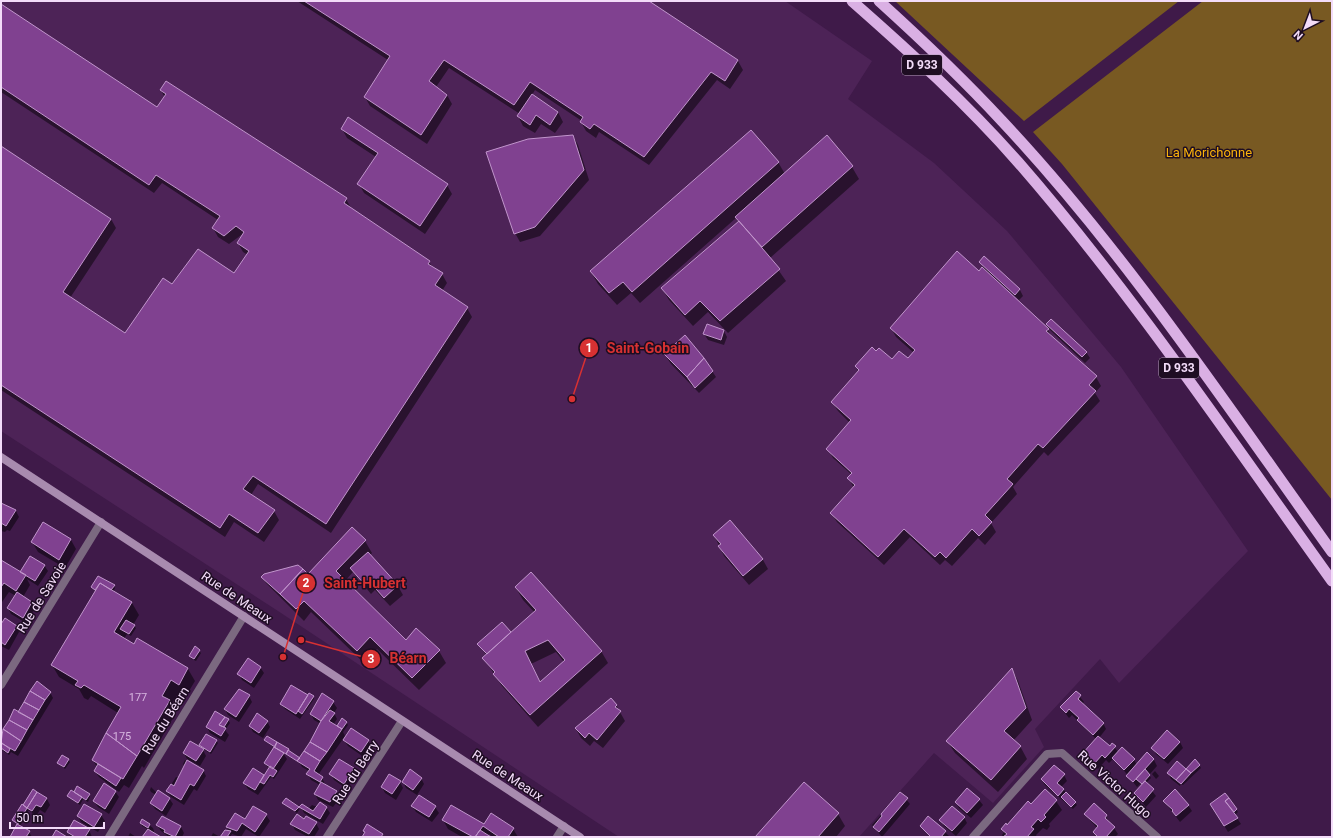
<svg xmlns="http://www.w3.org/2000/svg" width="1333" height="838" font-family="Roboto,sans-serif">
  <rect width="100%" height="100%" fill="#3f1a49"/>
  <path fill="#4d2357" d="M1,1H785L872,61L848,99L934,163L1007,231L1121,367L1248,551L1119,683L1100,659L1035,729L1044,747L993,803L934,753L859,837H619L278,611L1,431Z"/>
  <path fill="#785922" d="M895,1H1179L1024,121Z
    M1203,1H1332V500L1062,164L1033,132Z"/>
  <path fill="#0007" fill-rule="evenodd" d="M297,1H647L738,61L743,70L730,89L717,80L649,165L599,132L596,138L586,131L581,122L582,121L535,90L532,95L558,112L563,122L555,133L541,124L535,133L523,126L518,116L520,114L449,68L436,87L447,95L452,104L427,144L370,106L365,97L388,60Z
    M1,6L157,108L165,98L161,90L346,199L351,208L429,262L433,268L442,274L447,283L442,291L467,308L472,317L331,533L258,484L251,495L274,511L279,520L264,542L234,522L225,537L1,390V148L111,219L116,228L70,298L125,334L172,285L234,274L248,255L243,252L238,243L244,233L229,244L218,237L213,228L218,220L162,183L154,193L1,92Z
    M342,129L447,185L452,194L425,234L364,193L359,184L376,157L347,138Z
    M573,136L578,145L589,180L540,236L520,242L515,233Z
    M778,162L785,174L852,167L859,179L770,258L786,281L728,333L708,312L693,326L669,300L662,288L739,223L736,218L640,303L631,293L617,305L598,284L591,272Z
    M984,258L1020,290L1023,296L1019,300L988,272L987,273L1048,330L1053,339L1096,377L1101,386L1095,393L1100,401L1048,456L1044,452L1013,487L1017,494L991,523L996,532L985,545L978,538L952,566L945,560L940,565L910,537L884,565L837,522L831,513L854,488L849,479L852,475L833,458L828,449L850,423L838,411L832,402L859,372L856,367L876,352L892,361L908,360L914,353L896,337L891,328L979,272H986L980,262Z
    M1047,325L1086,352L1090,358L1085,363L1050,330Z
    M707,326L724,331L727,337L724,345L708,340L704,334Z
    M665,355L712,371L716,377L699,393L671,364Z
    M1,504L16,511L19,517L10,531L7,530L5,532L1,531Z
    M730,522L763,560L768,569L749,585L724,556L714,535Z
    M43,524L71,540L76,549L65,568L38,552L32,542Z
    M352,529L365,541L372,553L370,555L398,586L403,595L390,606L375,590L371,594L353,572L345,581L406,641L439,651L446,663L419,690L377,649L364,663L311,612L304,621L266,583L262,577L308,575Z
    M1,561L20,573L44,565L48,571L38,586L27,579L30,585L23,597L32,602L35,608L26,623L11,614L8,608L16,596L9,592L2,602L1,601Z
    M98,577L114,586L115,588L113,592L132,603L139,615L133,625L136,628L131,636L127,634L124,639L134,646L138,640L188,669L195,681L186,696L179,692L171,705L176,713L144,768L142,766L129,788L124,785L119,792L99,777L95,771L97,767L93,760L118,713L91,696L88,700L84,698L79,689L59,677L52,665L96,591L92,587Z
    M516,588L601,651L608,663L538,727L502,686L484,658L487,656L479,644L502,624L511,634L535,613L523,600ZM556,652L564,662L540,683L531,664Z
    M5,619L16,626L19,632L9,650L1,646V624Z
    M199,651L201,653L196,661L192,659L190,656Z
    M260,667L264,673L254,688L242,680L239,674Z
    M1012,669L1018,681L1032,720L1013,741L1020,746L1027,759L998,792L955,753L947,741Z
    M50,692L53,698L18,756L11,752L9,755L2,750L1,734L15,711L19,713Z
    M1076,692L1084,702L1082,704L1103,723L1106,729L1099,738L1110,747L1112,744L1118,752L1134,760L1137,765L1147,754L1154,760L1157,766L1149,775L1151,778L1146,783L1156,796L1146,807L1135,794L1143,785L1141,783L1137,787L1114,758L1109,763L1106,760L1098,769L1087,760L1083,754L1096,739L1072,715L1069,718L1061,708Z
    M249,696L252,702L239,722L228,715L225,709Z
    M307,696H313L314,699L300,719L285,709L281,704Z
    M333,702L337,708L334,713L337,719L333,725L338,727L346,722L348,725L343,732L345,736L318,775L322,778L325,784L324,785L336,792L340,798L333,807L318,800L315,794L320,785L311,780L308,774L309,771L302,767L299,762L283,753L287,759L274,779L271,777L258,795L248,789L244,783L263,776L264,777L269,769L265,763L275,748L265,740L300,759L321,724L314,720L311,714Z
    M616,705L625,721L603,748L594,741L590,746L581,738L576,729Z
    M228,720L230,723L225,730L229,735L225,742L210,733L207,727Z
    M267,721L270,727L263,738L253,732L250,726Z
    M351,730L368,741L372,747L365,758L348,746L344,740Z
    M216,741L218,743L211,754L202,748L206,756L200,766L187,759L184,753L202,749L200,745Z
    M1180,742L1183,748L1168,764L1156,754L1153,748Z
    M68,760L70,762L65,769L58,763Z
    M185,760L203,770L206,776L197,791L194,789L184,805L171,797L167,791L176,777L179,778L185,767L183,764Z
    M1199,765L1201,768L1183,785L1181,784L1180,786L1171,779L1168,773L1186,770Z
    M353,769L356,775L347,789L334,780L331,774Z
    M1155,771L1159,776L1156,779L1152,774Z
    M1064,775L1067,781L1061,787L1077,805L1073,809L1045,785L1042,780Z
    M421,778L424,784L417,795L406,788L403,782Z
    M400,782L403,788L396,800L385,793L382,787Z
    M151,787L157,793L169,798L173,804L166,816L155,809L151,803L156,795L151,792L150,790Z
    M1045,790L1056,801L1062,810L1049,824L1050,826L1047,830L1043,828L1036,835L1037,837H1003L1002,835L1004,832L1002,829L1031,805Z
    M33,791L47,799L50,805L45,813L40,810L36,816L29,810L20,826L29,832L32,837H11L18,825L13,820Z
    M115,791L119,797L109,814L98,807L94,801Z
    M901,793L910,804L882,837L872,825Z
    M89,794L90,797L88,802L83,799L80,805L68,796Z
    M1225,795L1238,812L1235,815L1241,824L1228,832L1215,811Z
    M979,800L983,805L971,818L959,808L956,802Z
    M1164,801L1188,805L1192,811L1180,822Z
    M284,803L298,807L299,810L297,813Z
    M312,805L317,807H326L330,813L323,824L304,813L301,807L311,811L309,808Z
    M1094,805L1106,816L1109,823L1114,828L1118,834L1115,837H1097L1094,832L1097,828L1085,814Z
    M412,806L435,807L439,813L432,822L416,812Z
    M838,814L845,826L836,837H756Z
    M101,815L105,821L98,832L81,822L78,816Z
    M266,815L270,821L259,837L246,829L241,837L232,834L230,837H221L225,831L230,832L227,827Z
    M162,817L181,827L184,833L182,837H169L161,831L157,825Z
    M964,817L967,823L956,836L944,826L941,820Z
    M143,820L153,828L154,831L153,833L160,837H143L149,830L142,826L141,823Z
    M304,820L316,823L319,829L314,837H308L295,830L292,824Z
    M443,820L513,829L518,837H493L489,834L487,836L489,837H462L448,829Z
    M921,826L945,832L950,837H930Z
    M89,830L92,837H71L68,832Z
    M130,833L136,837H128Z
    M213,833L220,837H211Z"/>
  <path fill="#804190" stroke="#c195cc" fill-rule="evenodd" d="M304,1H649L738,60L725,81L711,72L644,157L594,124L590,129L580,122L583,117L530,82L514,105L444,60L429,81L447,95L421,135L364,97L390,56Z
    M1,4L157,107L166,94L160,90L166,81L347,198L344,203L430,261L428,264L443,273L435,285L468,307L326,524L253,476L243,489L275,510L258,533L229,514L220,528L1,385V146L111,219L63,292L125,333L163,278L172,284L198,249L234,273L249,251L237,243L244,232L236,226L224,236L212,228L220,216L156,175L149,185L1,87Z
    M532,94L558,112L550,125L536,115L530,125L517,116Z
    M348,117L448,184L420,226L357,184L378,153L341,129Z
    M751,130L779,162L632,292L623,282L609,293L590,271Z
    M573,135L584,170L535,227L514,234L486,152L528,139Z
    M827,135L853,166L762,247L735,217Z
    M739,221L780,269L720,321L700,301L685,315L661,288Z
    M957,251L979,271L982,267L1049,329L1046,331L1097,376L1089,385L1096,391L1043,448L1038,444L1007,479L1013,484L985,515L992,522L979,536L972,529L946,558L940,552L935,557L904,529L878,557L830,513L855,485L847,478L852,473L826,449L851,420L831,402L859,370L855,366L872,347L876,351L879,348L892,359L899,351L908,358L915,350L890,328Z
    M984,256L1020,289L1015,295L979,262Z
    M1051,319L1087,352L1082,357L1046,324Z
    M707,324L724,330L721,340L703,334Z
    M685,335L704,358L687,377L664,354Z
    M704,358L713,371L695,388L687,377Z
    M1,503L16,510L6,526L1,523Z
    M730,520L763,559L743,576L718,546L721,544L713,535Z
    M43,522L71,539L59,560L31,542Z
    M352,527L366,540L336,571L406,640L416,628L440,650L412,678L370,637L357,651L304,601L296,609L280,594L303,569L308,574Z
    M368,552L398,585L384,598L369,581L365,585L350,568Z
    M30,556L45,565L35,581L20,572Z
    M1,560L26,575L16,591L4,583L1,587Z
    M298,565L303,569L280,594L261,577L264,574Z
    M531,572L602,651L530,715L493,674L495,672L482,658L536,610L515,587ZM548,640L565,660L540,682L525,651Z
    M98,576L115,585L111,590L100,583L95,590L91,587Z
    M100,583L132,602L114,632L134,644L137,638L188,668L179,685L171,680L162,696L170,700L137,756L106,733L121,707L84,685L81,688L75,685L78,681L51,665Z
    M17,592L32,602L23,618L7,608Z
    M5,618L17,626L5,645L1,642V624Z
    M126,620L135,625L129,634L120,629Z
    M502,622L511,632L487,654L477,644Z
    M195,646L200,650L194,659L189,656Z
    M248,658L261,667L251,683L237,674Z
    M1012,668L1026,708L1004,731L1021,746L991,780L946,741Z
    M37,681L51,692L45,700L30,691Z
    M291,685L308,695L296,714L280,704Z
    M239,689L250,695L236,717L224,709Z
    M30,691L45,700L39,710L24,702Z
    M1076,691L1081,695L1078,699L1104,723L1093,735L1077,720L1079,718L1069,709L1066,713L1060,707Z
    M309,693L314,696L302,714L298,711Z
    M322,693L334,701L321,721L310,714Z
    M611,698L617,705L615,707L621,711L597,740L589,733L585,738L575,728Z
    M24,702L39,710L33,720L18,712Z
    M14,709L33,720L27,730L9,720Z
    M330,710L335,713L329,721L342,729L327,752L310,742L321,721Z
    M215,711L225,717L219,725L226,728L221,736L206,727Z
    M257,713L268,721L259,733L249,726Z
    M225,717L229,719L224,727L219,725Z
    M342,718L347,722L342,729L337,726Z
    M9,720L27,730L21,741L3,729Z
    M351,728L369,740L361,752L343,740Z
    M3,729L21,741L15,751L1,743Z
    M1167,730L1180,742L1164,759L1151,748Z
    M106,733L137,756L123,779L92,760Z
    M206,734L217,740L210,752L199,745Z
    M267,736L277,742L275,747L264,740Z
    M1098,736L1110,746L1112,743L1116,746L1105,758L1102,755L1094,764L1082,754Z
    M190,741L204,749L196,761L183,753Z
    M277,742L289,749L286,754L274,747Z
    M310,742L327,752L320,761L304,751Z
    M2,743L10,749L8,753L1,748Z
    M274,747L284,753L273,769L264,763Z
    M1122,747L1135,759L1124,770L1112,758Z
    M288,750L300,758L297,761L286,754Z
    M304,751L320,761L314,771L323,777L320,782L306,774L310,769L297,761Z
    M1147,752L1154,759L1133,782L1126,776Z
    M62,755L69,759L64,767L57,763Z
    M339,759L354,768L344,784L329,774Z
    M1195,759L1200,765L1191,773L1186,769Z
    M187,760L204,770L194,786L190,784L181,800L166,791L171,784L174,786Z
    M1177,761L1186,769L1176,780L1167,773Z
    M98,764L121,778L116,786L94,771Z
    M1054,765L1065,774L1057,783L1064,789L1058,796L1041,779Z
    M270,766L277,771L273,777L270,775L264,784L260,782Z
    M253,768L264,775L255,790L243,783Z
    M410,769L422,778L413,790L402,782Z
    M1145,769L1150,775L1142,784L1136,779Z
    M1186,769L1191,773L1181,784L1176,780Z
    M389,774L401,781L392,794L381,787Z
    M1145,781L1154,789L1143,802L1134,793Z
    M321,782L337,791L330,802L314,794Z
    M804,782L839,813L818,837H755Z
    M104,783L116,791L105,809L93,801Z
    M77,786L90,794L86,800L74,792Z
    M967,788L980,799L967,813L955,802Z
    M33,789L37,792L27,808L23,805Z
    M1045,789L1057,800L1044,815L1046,817L1041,822L1038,819L1031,827L1034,829L1027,837H1003L1007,834L1001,829L1006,823L1007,825L1028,801L1031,804Z
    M1175,789L1189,805L1176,816L1172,811L1173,810L1163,801Z
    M71,790L82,797L78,803L67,796Z
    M158,790L170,798L162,811L150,803Z
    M37,792L47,798L41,807L36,805L32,811L27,808Z
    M900,792L908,798L879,832L873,827L882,816L881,814Z
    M1066,792L1076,802L1071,807L1061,797Z
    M1225,793L1229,798L1225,801L1238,818L1224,826L1210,804Z
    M419,795L436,806L429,817L411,806Z
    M286,798L299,807L295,811L282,803Z
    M1229,798L1237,809L1234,812L1225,801Z
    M320,802L327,807L320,819L299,807L302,804L313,811Z
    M1094,803L1107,815L1105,818L1115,827L1106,837H1098L1093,832L1098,826L1084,814Z
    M22,804L27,808L18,824L12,820Z
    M84,804L102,814L94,827L77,816Z
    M451,805L484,824L491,813L514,828L508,837H499L483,826L475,837H473L442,820Z
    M253,806L267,814L255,832L242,823L237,831L226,827L235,813L245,819Z
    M952,806L965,817L952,831L939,820Z
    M297,814L304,819L306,816L317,822L309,834L290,824Z
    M162,816L181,826L175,837L164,832L165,830L156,825Z
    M928,816L946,831L941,837H931L920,826Z
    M142,819L150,824L148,828L140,823Z
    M74,820L90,829L85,837H75L67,832Z
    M17,824L30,831L26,837H10Z
    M367,824L383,834L381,837H362L365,832L363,831Z
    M148,829L151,831L161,837H142Z
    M56,830L67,837H52Z
    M225,830L231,831L227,837H220Z
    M480,830L491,837H475Z"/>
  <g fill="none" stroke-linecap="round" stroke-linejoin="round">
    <path stroke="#7b6980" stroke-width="8" d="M1,685L101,522
      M109,837L244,616
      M327,837L402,721
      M557,837L564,826
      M973,837L1047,754L1062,753L1157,837"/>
    <path stroke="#a88baf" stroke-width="8" d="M1,457L580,837"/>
    <path stroke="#dab0e4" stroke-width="11" d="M852,1C910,52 967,104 1018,162C1133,294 1230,439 1332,581
      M879,1C921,39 963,79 1002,121C1126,253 1227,406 1332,552"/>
  </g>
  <g text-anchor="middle" stroke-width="3" stroke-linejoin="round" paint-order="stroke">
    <g font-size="11" fill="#d6b5df">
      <text x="138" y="701">177</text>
      <text x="122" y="740">175</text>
    </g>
    <g fill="#1e0d22" stroke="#b39eb8" stroke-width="1">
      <rect x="902" y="55" width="40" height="20" rx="3"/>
      <rect x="1159" y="358" width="40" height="20" rx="3"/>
    </g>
    <g font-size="12" font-weight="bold" fill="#f3dcf9">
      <text x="922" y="69">D 933</text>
      <text x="1179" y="372">D 933</text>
    </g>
    <g font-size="13" fill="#fab30b" stroke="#1e0d22">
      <text x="1209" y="157">La Morichonne</text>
    </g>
    <g font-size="13" fill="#f3dcf9" stroke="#1e0d22">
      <text transform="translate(41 597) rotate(-58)" y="5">Rue de Savoie</text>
      <text transform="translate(237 597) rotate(34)" y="5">Rue de Meaux</text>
      <text transform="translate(165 720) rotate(-58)" y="5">Rue du Béarn</text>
      <text transform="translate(355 772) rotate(-57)" y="5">Rue du Berry</text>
      <text transform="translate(508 775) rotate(33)" y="5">Rue de Meaux</text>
      <text transform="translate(1115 784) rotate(42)" y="5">Rue Victor Hugo</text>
    </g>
  </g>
  <path fill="none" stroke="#d73132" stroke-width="1.5" d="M572 399L589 348M283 657L306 583M301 640L371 659"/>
  <g fill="#d73132" stroke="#1e0d22" stroke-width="1.5">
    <circle cx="572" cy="399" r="4"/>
    <circle cx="283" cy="657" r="4"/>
    <circle cx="301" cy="640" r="4"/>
    <circle cx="589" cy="348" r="10"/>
    <circle cx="306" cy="583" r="10"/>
    <circle cx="371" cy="659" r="10"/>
  </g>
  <g font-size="12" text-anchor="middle" font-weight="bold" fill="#fff">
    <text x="589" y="352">1</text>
    <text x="306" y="587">2</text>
    <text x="371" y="663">3</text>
  </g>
  <g font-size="14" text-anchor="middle" font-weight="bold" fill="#d73132" stroke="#1e0d22" stroke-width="3" stroke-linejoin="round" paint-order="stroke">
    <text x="648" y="353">Saint-Gobain</text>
    <text x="365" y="588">Saint-Hubert</text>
    <text x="408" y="663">Béarn</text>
  </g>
  <rect width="1333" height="838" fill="none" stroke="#f3dcf9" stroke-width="4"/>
  <g transform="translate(1305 28) rotate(222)" stroke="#1e0d22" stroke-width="3" paint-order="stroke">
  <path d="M0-3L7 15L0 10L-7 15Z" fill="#f3dcf9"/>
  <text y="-6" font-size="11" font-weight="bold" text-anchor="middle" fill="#f3dcf9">N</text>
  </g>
  <path d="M10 822v6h94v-6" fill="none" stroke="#f3dcf9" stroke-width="2"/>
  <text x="16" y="822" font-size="12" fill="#f3dcf9" stroke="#1e0d22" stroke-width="3" paint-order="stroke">50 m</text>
</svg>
